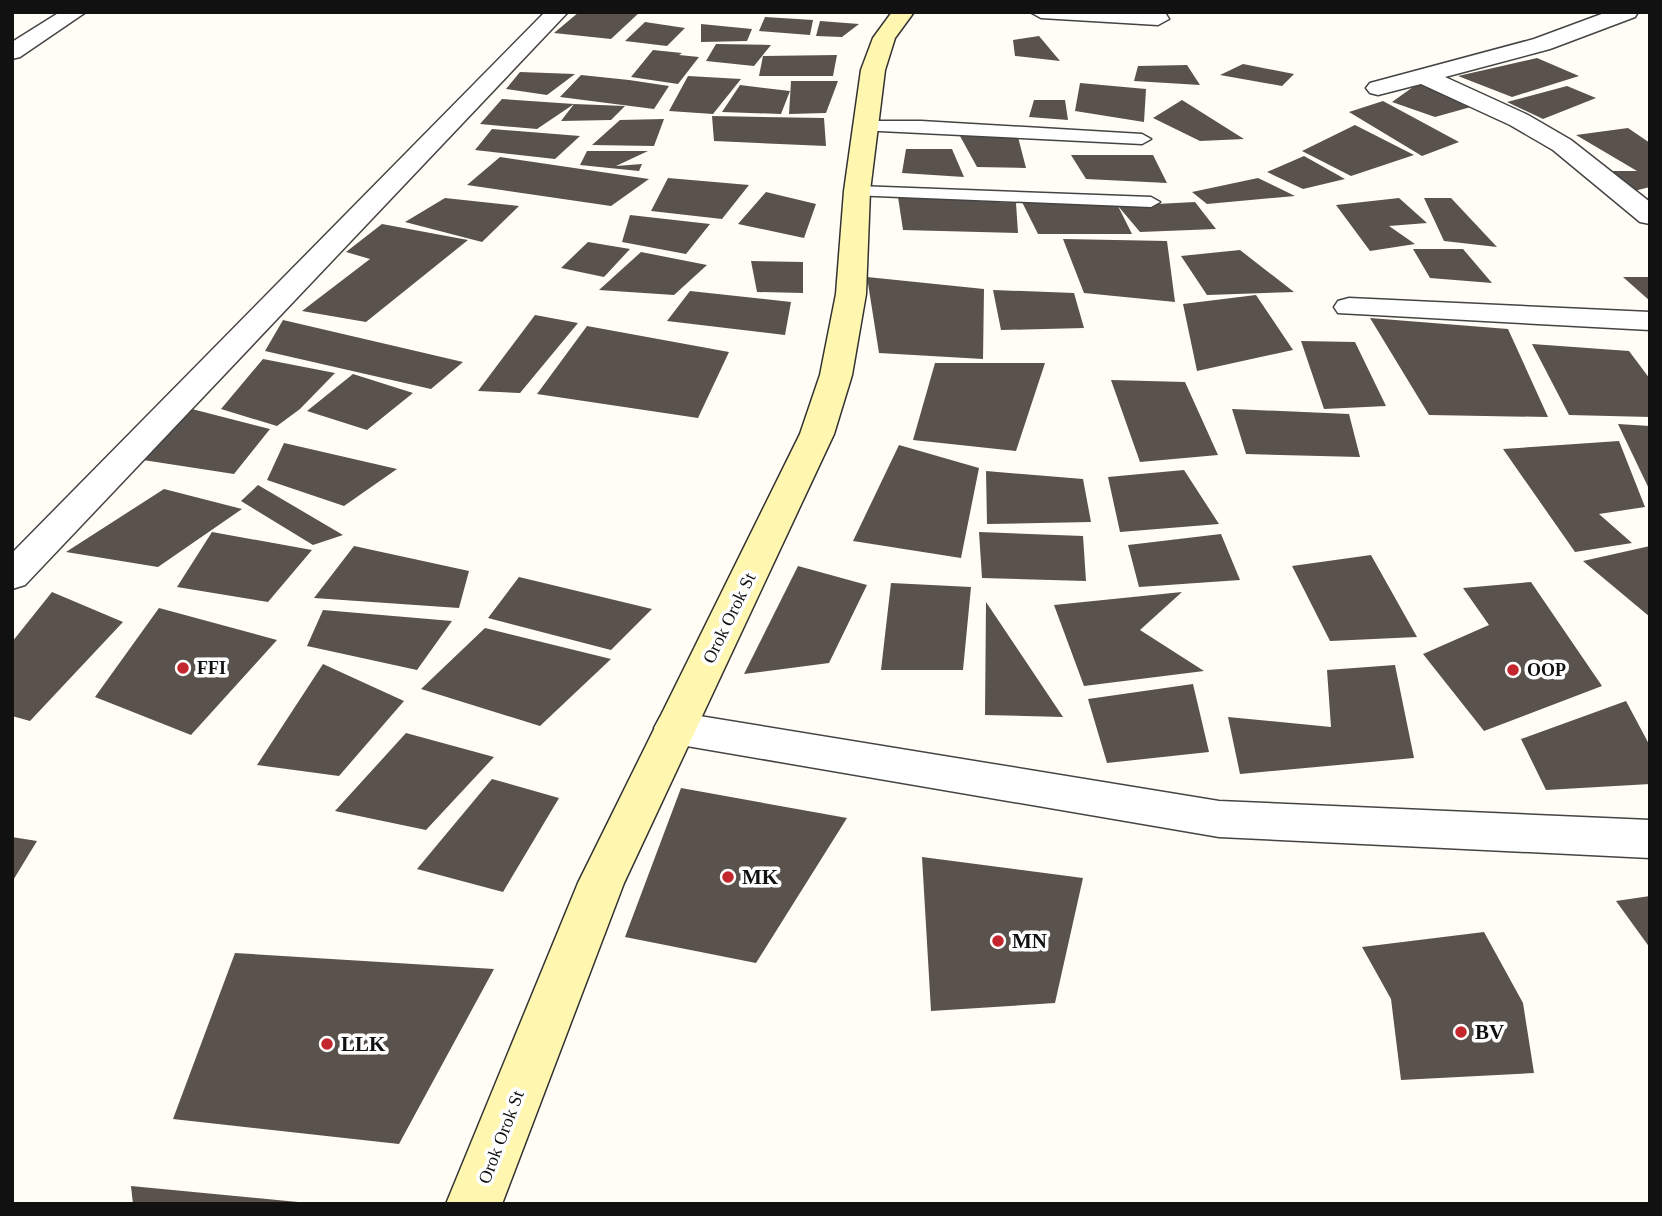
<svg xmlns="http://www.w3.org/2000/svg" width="1662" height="1216" font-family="'Times New Roman',serif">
  <rect width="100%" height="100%" fill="#fffdf5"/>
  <path fill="#5a524d" d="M579,12H640L611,39L554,33Z
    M765,17L813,20L810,35L759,31Z
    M820,21L859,24L842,37L816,36Z
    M645,22L685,28L667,46L625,41Z
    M701,24L752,29L747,41L701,42Z
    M1039,36L1060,61L1015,56L1013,40Z
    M716,44L771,45L754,66L706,61Z
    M653,50L682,53L679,55L699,57L678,84L631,77Z
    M837,55L833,76H759L763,56Z
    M1537,58L1579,76L1512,97L1458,76Z
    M1243,64L1294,74L1282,86L1220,75Z
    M1187,65L1200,85L1134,81L1138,66Z
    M520,72L575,74L547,95L506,89Z
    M581,75L629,80L669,86L654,109L560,97Z
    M688,76L741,79L713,114L669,111Z
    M791,81H838L826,113L789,114Z
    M1420,82L1478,105L1435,117L1392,102Z
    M1080,83L1146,89L1144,122L1075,111Z
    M740,85L790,91L781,114L722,112Z
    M1567,86L1596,98L1543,119L1507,102Z
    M502,99L574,104L537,129L480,124Z
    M1034,100H1065L1068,120L1029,117Z
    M1182,100L1244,139L1200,141L1153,118Z
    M1383,101L1459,142L1422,156L1349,112Z
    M574,104L625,106L611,120L561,121Z
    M712,116L824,118L826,146L714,141Z
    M664,119L654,146L592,145L620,120Z
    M1355,125L1414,155L1351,176L1302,151Z
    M1628,128L1650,143V187L1630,192L1606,171H1637L1576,135Z
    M492,129L580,136L555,159L475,150Z
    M960,136L1018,137L1026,168L977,167Z
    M906,149H952L964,177L902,173Z
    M587,151H648L616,166L642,164L639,171L580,165Z
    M1071,155H1153L1167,183L1086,179Z
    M1304,156L1345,179L1303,189L1267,172Z
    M500,157L649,179L611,206L467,185Z
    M668,178L749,185L722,219L651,211Z
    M1258,178L1295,196L1207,204L1192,192Z
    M766,192L816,204L804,238L738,224Z
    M898,197L1016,203L1018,233L903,230Z
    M445,198L519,206L482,242L405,222Z
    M1020,198L1118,206L1132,234H1038Z
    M1399,198L1427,223L1389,226L1415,244L1370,251L1336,205Z
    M1424,198H1451L1497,247L1444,241Z
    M1195,202L1216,229L1140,232L1118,206Z
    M630,215L710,224L686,254L622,242Z
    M382,224L468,240L366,322L302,311L370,259L346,252Z
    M1063,239L1167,241L1175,302L1084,293Z
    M588,242L630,249L604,277L561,268Z
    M1413,249H1463L1492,283L1430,278Z
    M1240,250L1294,292L1207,295L1181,256Z
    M641,252L707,265L674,295L599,290Z
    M751,261L803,262V293L757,292Z
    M867,277L984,289L983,359L879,353Z
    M1623,277H1650V301Z
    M993,290L1074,293L1084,328L1001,330Z
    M690,291L791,302L785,335L667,321Z
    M1256,295L1293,350L1197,371L1183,304Z
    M535,315L578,323L520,393L478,391Z
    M1370,318L1508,329L1548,417L1429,415Z
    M283,320L463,362L431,389L265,351Z
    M587,326L729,352L698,418L537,394Z
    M1301,341L1355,342L1386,406L1324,409Z
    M1532,344L1629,351L1650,379V417L1569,415Z
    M263,359L335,373L300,409L277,426L221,409Z
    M935,363H1045L1016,451L913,440Z
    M353,374L413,393L367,430L307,411Z
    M1111,380L1185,382L1218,455L1140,462Z
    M188,408L270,429L234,474L143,460Z
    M1232,409L1349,414L1360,457L1246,454Z
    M1618,424L1650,426V491Z
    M1619,441L1645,507L1599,514L1632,543L1575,552L1503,449Z
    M284,443L397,469L344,506L267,480Z
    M899,445L979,468L961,558L853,541Z
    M1184,470L1219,524L1120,532L1108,477Z
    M986,471L1083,479L1091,522L987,524Z
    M258,485L343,535L313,545L241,501Z
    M164,489L242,509L158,567L66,552Z
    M212,532L312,550L268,602L177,587Z
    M979,532L1083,536L1086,581L982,578Z
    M1221,534L1240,580L1139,587L1128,545Z
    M354,546L469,571L459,608L314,598Z
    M1650,546V617L1583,561Z
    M1371,555L1417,637L1330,641L1292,566Z
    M798,566L867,585L829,663L744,674Z
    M519,577L652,609L611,650L488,618Z
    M1531,582L1602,686L1484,731L1423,654L1489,625L1463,588Z
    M891,583L971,587L963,670H881Z
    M52,592L123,622L30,721L12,716V642Z
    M1182,592L1140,630L1204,671L1084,686L1054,605Z
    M986,602L1063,717L985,715Z
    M159,608L277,640L191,735L95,697Z
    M323,610L452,621L417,670L307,646Z
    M485,628L611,659L540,726L421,689Z
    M323,664L404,701L339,776L257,765Z
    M1395,665L1414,758L1240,774L1228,717L1331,727L1327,670Z
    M1193,684L1209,752L1107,763L1088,699Z
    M1626,701L1650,746V784L1546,790L1521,739Z
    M406,733L494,757L426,830L335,811Z
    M492,779L559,798L503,892L417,869Z
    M681,788L847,818L756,963L625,937Z
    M12,837L37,841L12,882Z
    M922,857L1083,878L1055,1003L931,1011Z
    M1650,896V948L1616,901Z
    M1484,932L1523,1003L1534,1073L1401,1080L1391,999L1362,947Z
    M235,953L494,969L399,1144L173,1119Z
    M131,1186L298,1202V1204H133Z"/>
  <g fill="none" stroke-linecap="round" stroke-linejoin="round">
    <g stroke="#444" stroke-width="3">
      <path id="lane" d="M865,121H921L1142,134L1151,139L1142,144L859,130L857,126L859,122Z
        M857,186L1151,197L1160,202L1151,207L851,195L848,191L851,187Z"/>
    </g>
    <g stroke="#444" stroke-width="3">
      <path id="street" d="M60,12H86L20,57L12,59V42Z
        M545,12H568L25,585L12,589V553Z
        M1030,12H1153L1166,14L1169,19L1158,25L1041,18Z
        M1607,12H1638L1635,17L1550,49L1445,77L1528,115L1571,140L1650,202V224L1640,222L1553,150L1510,125L1421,84L1378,95L1370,93L1366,88L1370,83L1534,39Z
        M1349,298L1650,312V330L1338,313L1334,307L1338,301Z
        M675,712L1219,801L1650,820V858L1219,837L675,744L660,739L654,728L660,717Z"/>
    </g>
    <g stroke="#333" stroke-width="3">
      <path id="secondary" d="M892,12H914L895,38L885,70L870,191L866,294L852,375L834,434L624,883L502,1204H446L578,883L800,434L820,375L836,294L844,191L861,70L873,38Z"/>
    </g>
    <use href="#lane" fill="#fff" fill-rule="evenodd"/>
    <use href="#street" fill="#fff" fill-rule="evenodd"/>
    <use href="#secondary" fill="#fff6b0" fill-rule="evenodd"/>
  </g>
  <g fill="#c4262e" stroke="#fff" stroke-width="2.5">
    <circle cx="183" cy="668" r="7"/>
    <circle cx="1513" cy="670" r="7"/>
    <circle cx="728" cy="877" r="7"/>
    <circle cx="998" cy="941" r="7"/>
    <circle cx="1461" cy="1032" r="7"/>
    <circle cx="327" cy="1044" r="7"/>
  </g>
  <g text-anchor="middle" stroke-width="7" stroke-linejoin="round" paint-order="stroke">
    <g font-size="18" fill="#111" stroke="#fff">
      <text transform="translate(729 618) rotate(-64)" y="6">Orok Orok St</text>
      <text transform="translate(501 1137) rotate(-69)" y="6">Orok Orok St</text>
    </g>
    <g font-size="18" font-weight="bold" fill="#111" stroke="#fff" text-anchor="start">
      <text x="197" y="674">FFI</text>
      <text x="1527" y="676">OOP</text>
    </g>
    <g font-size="21" font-weight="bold" fill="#111" stroke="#fff" text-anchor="start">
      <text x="742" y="884">MK</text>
      <text x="1012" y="948">MN</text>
      <text x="1475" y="1039">BV</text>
      <text x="341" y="1051">LLK</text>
    </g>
  </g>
  <rect width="1662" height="1216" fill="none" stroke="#111111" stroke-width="28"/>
</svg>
